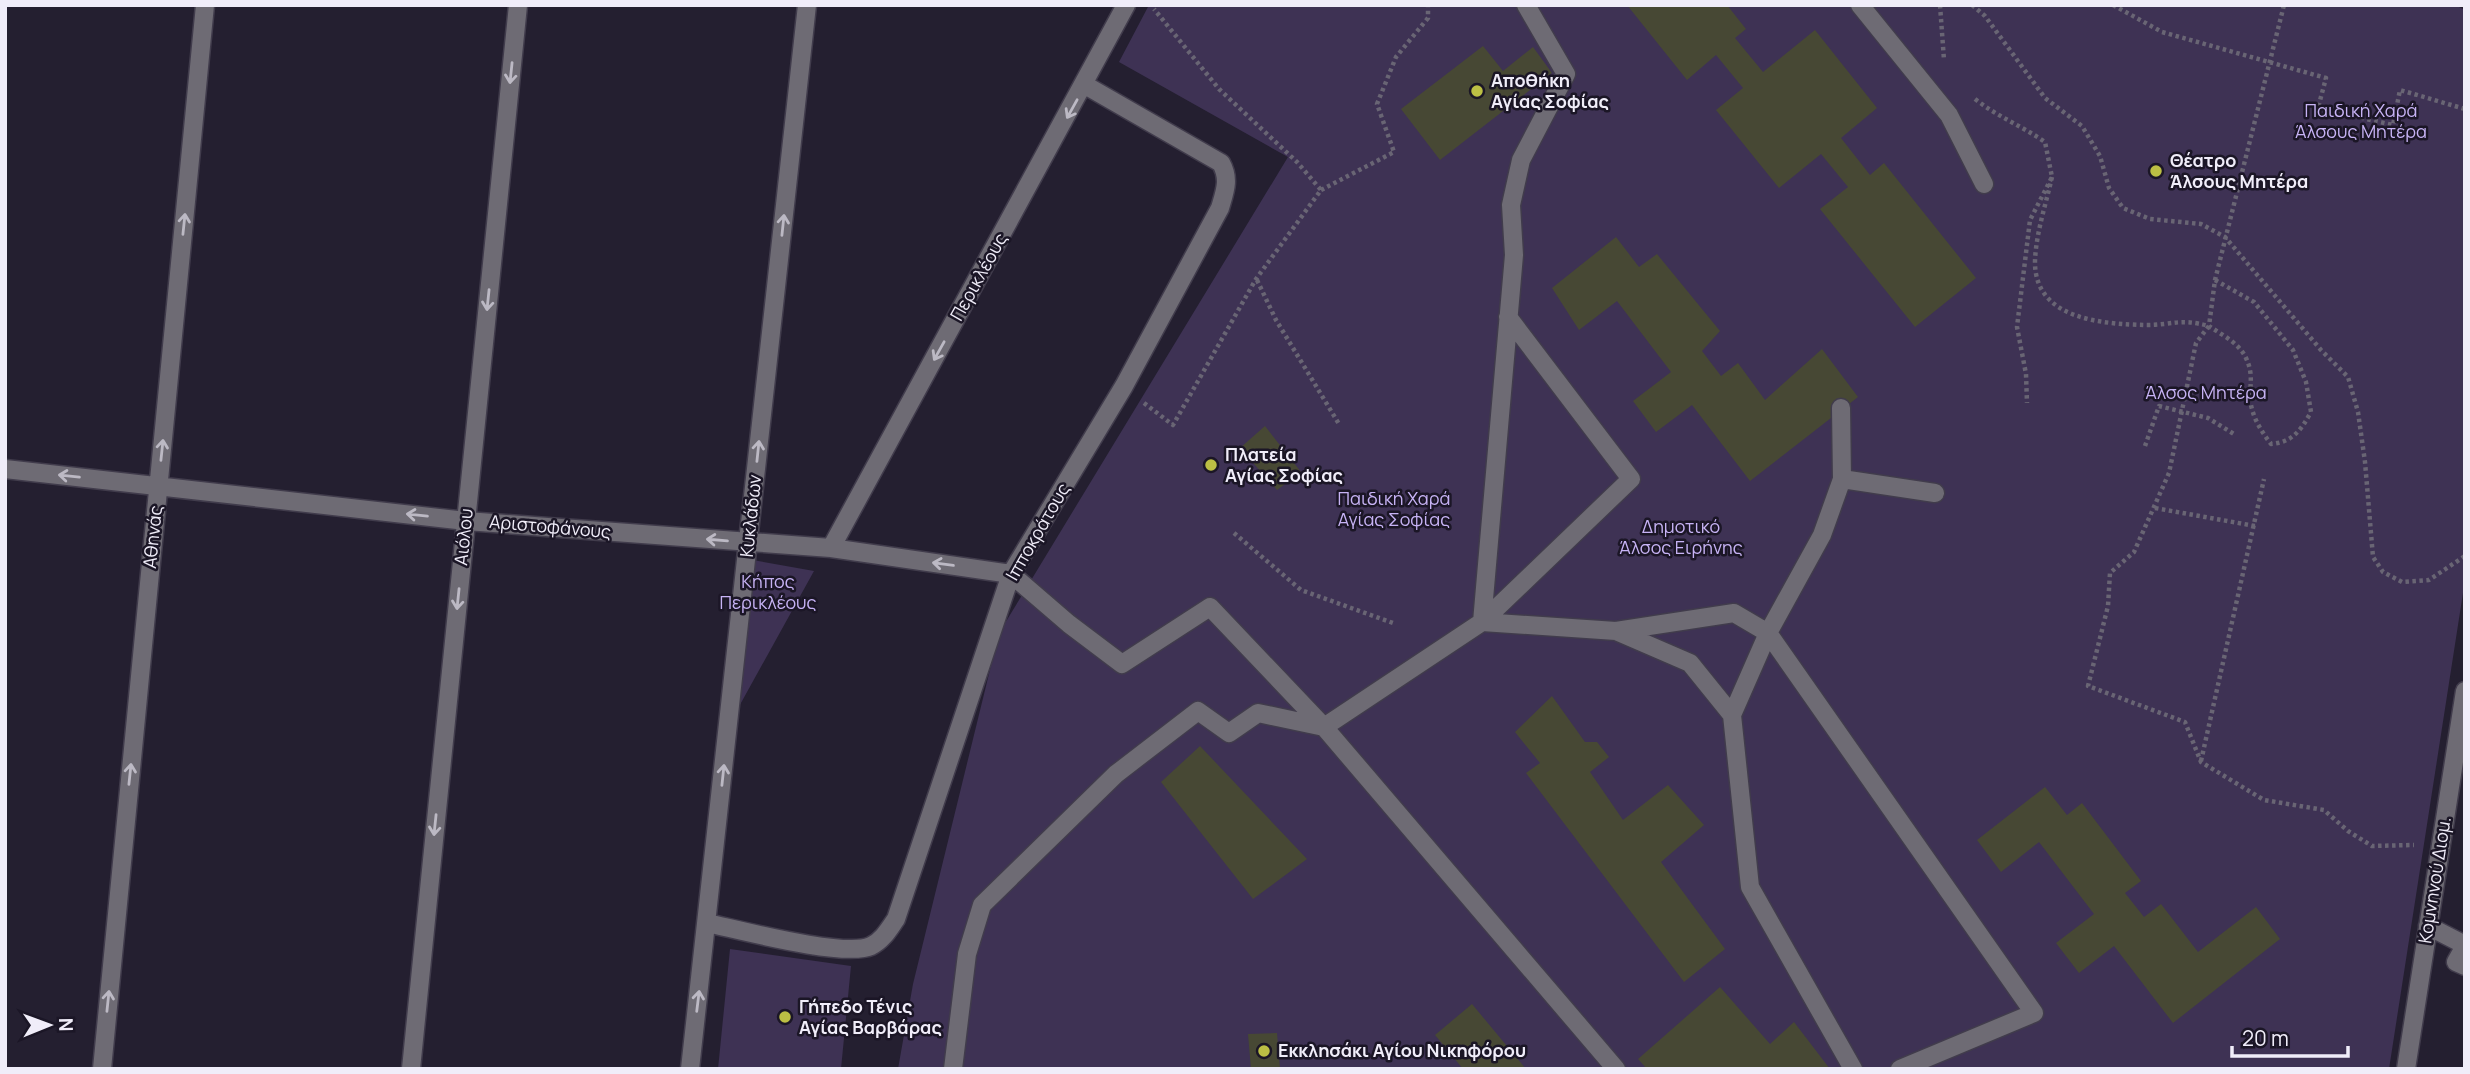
<svg xmlns="http://www.w3.org/2000/svg" width="2470" height="1074" font-family="Manrope,sans-serif">
  <rect width="100%" height="100%" fill="#241f30"/>
  <path fill="#3e3254" d="M1149,5H2455L2465,10V580L2389,1069H898L913,984L999,633L1288,157L1119,62Z
    M741,558L814,571L731,721Z
    M730,949L851,966L841,1069H718Z"/>
  <path fill="#474834" d="M1627,5H1727L1746,29L1735,38L1763,72L1815,30L1877,108L1841,138L1870,175L1884,163L1976,278L1915,327L1820,209L1848,187L1821,154L1779,188L1716,110L1743,88L1716,55L1687,80Z
    M1483,46L1503,71L1533,47L1552,73L1440,160L1401,109Z
    M1616,237L1639,267L1657,254L1720,331L1702,351L1721,376L1738,363L1765,400L1822,349L1858,397L1750,481L1692,405L1656,432L1633,401L1671,372L1617,301L1579,330L1552,288Z
    M1265,426L1301,472L1277,490L1240,448Z
    M1552,696L1585,742H1597L1609,757L1590,772L1623,820L1668,785L1704,825L1661,862L1725,949L1684,982L1526,773L1540,763L1515,732Z
    M1200,746L1307,859L1253,899L1161,782Z
    M2045,787L2067,815L2082,803L2141,881L2125,893L2144,917L2161,904L2198,952L2256,907L2280,939L2173,1023L2114,946L2079,973L2056,943L2094,914L2039,842L2001,872L1977,840Z
    M1720,987L1770,1044L1794,1022L1830,1069H1647L1638,1059Z
    M1472,1004L1526,1069H1463L1435,1035Z
    M1277,1033L1280,1069H1251L1248,1034Z"/>
  <g fill="none" stroke-linecap="round" stroke-linejoin="round">
    <g stroke="#413c4c" stroke-width="21">
      <path id="minor" d="M1526,5L1566,74L1521,160L1511,205L1514,255L1482,622L1616,631L1690,663L1732,715L1750,887L1853,1069
        M1860,5L1949,115L1984,184
        M1841,408L1842,479
        M5,469L466,521L831,548L1011,574L1069,624L1122,664L1210,607L1324,727L1616,1069
        M831,548L1126,5
        M1616,631L1734,613L1768,633L2034,1013L1900,1069
        M1732,715L1768,633L1822,535L1842,479L1935,493
        M707,923C740,930 845,958 871,946C883,940 889,929 896,919L1011,574L1124,386L1220,208C1225,191 1230,179 1221,163L1085,85
        M2428,926L2465,945
        M2465,946L2456,962L2465,966
        M102,1069L205,5
        M411,1069L518,5
        M690,1069L807,5
        M953,1069L967,954L982,905L1116,774L1198,711L1229,733L1258,713L1324,727L1482,622L1631,479L1508,317
        M2406,1069L2465,691"/>
    </g>
    <path stroke="#696574" stroke-width="4.5" stroke-dasharray="3.5 3.5" stroke-linecap="butt" d="M1940,5L1944,60
      M1972,5L1985,16L2045,98L2082,126L2100,156L2109,188L2123,208L2150,219L2201,224L2225,237L2321,350L2348,377L2358,412L2365,462L2373,557L2383,572L2402,582L2429,580L2465,556
      M2113,5L2162,32L2326,78L2318,108L2393,125L2400,90L2465,109
      M1975,99C1998,117 2022,126 2045,142L2052,177L2030,220L2017,327L2026,374L2027,403
      M2052,177C2046,204 2036,233 2035,261C2034,320 2103,324 2146,325C2173,325 2179,318 2209,326L2196,343L2169,473L2134,552L2110,573L2108,606L2088,686L2185,722L2201,762L2264,800L2324,810L2348,831L2372,846L2414,845
      M1321,190L1394,152L1377,104L1396,57L1428,18V5
      M1257,280L1276,320L1339,424
      M2215,280L2254,302L2293,350L2306,382L2311,412C2301,430 2293,442 2271,444C2262,432 2254,420 2251,405C2248,388 2255,377 2246,358C2239,343 2222,335 2209,326L2215,280L2284,5
      M1144,403L1173,425L1256,279L1321,190L1297,162L1219,89L1154,9
      M2145,446L2159,406L2208,418L2234,434
      M2155,508L2255,526
      M1234,533L1301,590L1393,623
      M2201,761L2264,479"/>
    <use href="#minor" stroke="#6e6b74" stroke-width="18"/>
  </g>
  <defs><path id="oneway-shaft" d="M-6 0H5M1.5-3L5.5 0L1.5 3" fill="none" stroke-width="1.6" stroke-linecap="round" stroke-linejoin="round" transform="scale(1.75)"/></defs>
  <g stroke="#bcb9c4">
    <use href="#oneway-shaft" transform="translate(511 73) rotate(96)"/>
    <use href="#oneway-shaft" transform="translate(1072 109) rotate(119)"/>
    <use href="#oneway-shaft" transform="translate(184 224) rotate(-84)"/>
    <use href="#oneway-shaft" transform="translate(783 225) rotate(-84)"/>
    <use href="#oneway-shaft" transform="translate(488 300) rotate(96)"/>
    <use href="#oneway-shaft" transform="translate(939 351) rotate(119)"/>
    <use href="#oneway-shaft" transform="translate(162 450) rotate(-84)"/>
    <use href="#oneway-shaft" transform="translate(758 451) rotate(-84)"/>
    <use href="#oneway-shaft" transform="translate(69 476) rotate(-174)"/>
    <use href="#oneway-shaft" transform="translate(417 515) rotate(-174)"/>
    <use href="#oneway-shaft" transform="translate(717 540) rotate(-175)"/>
    <use href="#oneway-shaft" transform="translate(943 564) rotate(-172)"/>
    <use href="#oneway-shaft" transform="translate(458 599) rotate(96)"/>
    <use href="#oneway-shaft" transform="translate(130 774) rotate(-84)"/>
    <use href="#oneway-shaft" transform="translate(723 775) rotate(-84)"/>
    <use href="#oneway-shaft" transform="translate(435 825) rotate(96)"/>
    <use href="#oneway-shaft" transform="translate(108 1001) rotate(-84)"/>
    <use href="#oneway-shaft" transform="translate(698 1001) rotate(-83)"/>
  </g>
  <g fill="#bcbf44" stroke="#1b1626" stroke-width="2.5">
    <circle cx="1477" cy="91" r="7"/>
    <circle cx="2156" cy="171" r="7"/>
    <circle cx="1211" cy="465" r="7"/>
    <circle cx="785" cy="1017" r="7"/>
    <circle cx="1264" cy="1051" r="7"/>
  </g>
  <g text-anchor="middle" stroke-width="5" stroke-linejoin="round" paint-order="stroke">
    <g font-size="18" font-weight="bold" fill="#f0edf9" stroke="#1b1626" text-anchor="start">
      <text x="1491" y="87">Αποθήκη<tspan x="1491" dy="21">Αγίας Σοφίας</tspan></text>
      <text x="2170" y="167">Θέατρο<tspan x="2170" dy="21">Άλσους Μητέρα</tspan></text>
      <text x="1225" y="461">Πλατεία<tspan x="1225" dy="21">Αγίας Σοφίας</tspan></text>
      <text x="799" y="1013">Γήπεδο Τένις<tspan x="799" dy="21">Αγίας Βαρβάρας</tspan></text>
      <text x="1278" y="1057">Εκκλησάκι Αγίου Νικηφόρου</text>
    </g>
    <g font-size="18" fill="#c7b3f5" stroke="#1b1626">
      <text x="2361" y="117">Παιδική Χαρά<tspan x="2361" dy="21">Άλσους Μητέρα</tspan></text>
      <text x="2206" y="399">Άλσος Μητέρα</text>
      <text x="1394" y="505">Παιδική Χαρά<tspan x="1394" dy="21">Αγίας Σοφίας</tspan></text>
      <text x="1681" y="533">Δημοτικό<tspan x="1681" dy="21">Άλσος Ειρήνης</tspan></text>
      <text x="768" y="588">Κήπος<tspan x="768" dy="21">Περικλέους</tspan></text>
    </g>
    <g font-size="18" fill="#f0edf9" stroke="#1b1626">
      <text transform="translate(979 277) rotate(-61)" y="6">Περικλέους</text>
      <text transform="translate(751 516) rotate(-84)" y="6">Κυκλάδων</text>
      <text transform="translate(550 527) rotate(5)" y="6">Αριστοφάνους</text>
      <text transform="translate(1038 532) rotate(-60)" y="6">Ιπποκράτους</text>
      <text transform="translate(153 537) rotate(-84)" y="6">Αθηνάς</text>
      <text transform="translate(464 537) rotate(-84)" y="6">Αιόλου</text>
      <text transform="translate(2435 880) rotate(-81)" y="6">Κομνηνού Διομ.</text>
    </g>
  </g>
  <rect width="2470" height="1074" fill="none" stroke="#f0edf9" stroke-width="14"/>
  <g transform="translate(49 1025) rotate(89)" stroke="#1b1626" stroke-width="5" paint-order="stroke">
  <path d="M0-5L12 26L0 18L-12 26Z" fill="#f0edf9"/>
  <text y="-10" font-size="19" font-weight="bold" text-anchor="middle" fill="#f0edf9">N</text>
  </g>
  <path d="M2232 1046v10h116v-10" fill="none" stroke="#f0edf9" stroke-width="3.5"/>
  <text x="2242" y="1046" font-size="21" fill="#f0edf9" stroke="#1b1626" stroke-width="5" paint-order="stroke">20 m</text>
</svg>
